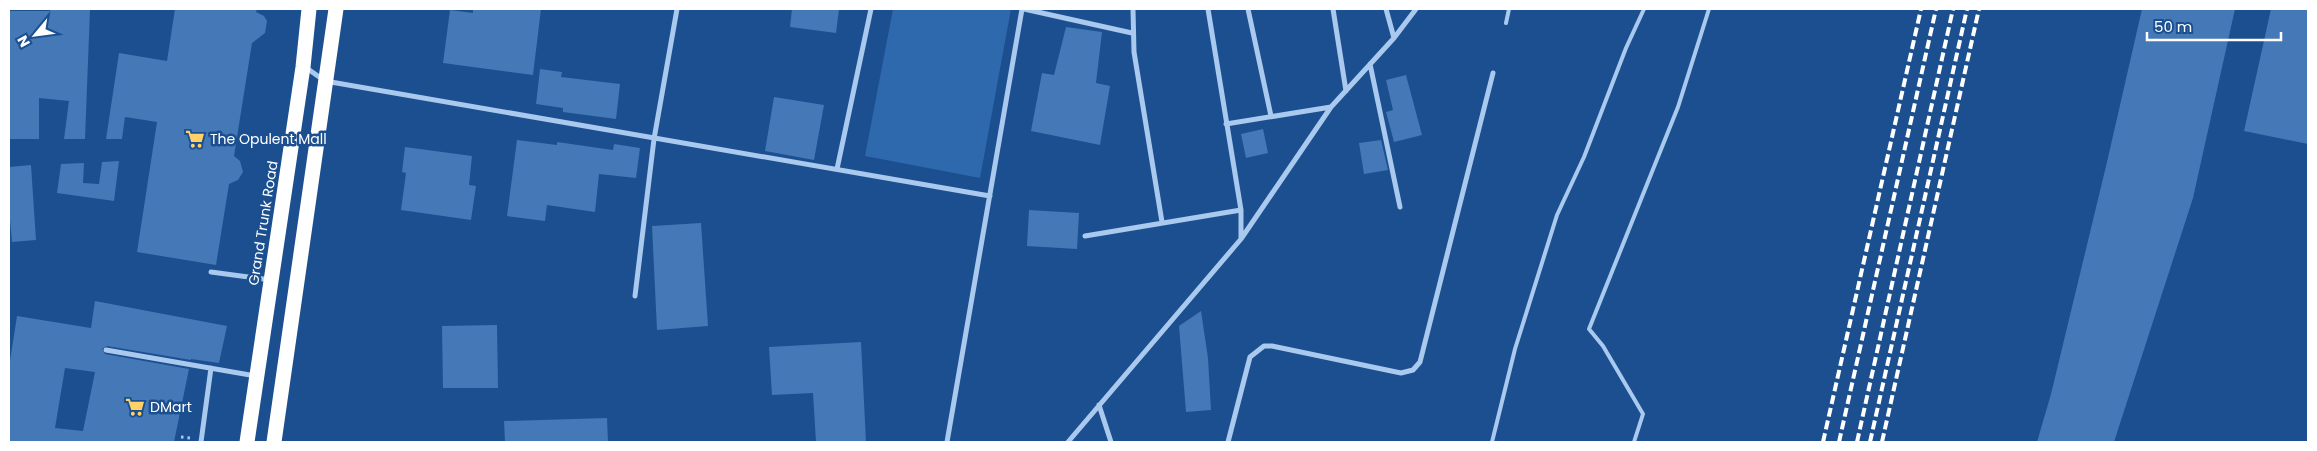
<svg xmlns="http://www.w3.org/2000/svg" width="2317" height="451" font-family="Poppins,sans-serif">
  <rect width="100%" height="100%" fill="#1b4f8f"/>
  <path fill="#2e69ad" d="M893,9H1011L980,178L865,156Z"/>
  <path fill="#4478b7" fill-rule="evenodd" d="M50,9L90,10L85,139H64L69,101L39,98V139H9V11H50Z
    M175,9H257L256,12L264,16L267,21L265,33L252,43L234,156L240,161L243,172L238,180L229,184L216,265L137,252L157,122L125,117L122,139H106L119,53L167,61Z
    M473,9H541L533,75L443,63L450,10L473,13Z
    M792,9H839L836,33L790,27Z
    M2142,9H2235L2193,198L2114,442H2037L2051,394L2107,162Z
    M2271,9H2308V144L2244,131Z
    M1066,27L1102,32L1096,83L1110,86L1100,145L1031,131L1042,73L1054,75Z
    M540,69L562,72L561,77L620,84L616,119L563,112V108L536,104Z
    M1406,75L1422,135L1394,142L1386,112L1393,110L1386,80Z
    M774,97L824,105L814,160L765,151Z
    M1263,129L1268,153L1246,158L1241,134Z
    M517,140L557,145V142L613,150L614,144L640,148L636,178L599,174L595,212L547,205L545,221L507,216Z
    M1381,140L1388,170L1364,174L1359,143Z
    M405,147L472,156L469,185L476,186L471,220L401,210L406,173L402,172Z
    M119,161L114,201L57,193L61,164L84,163L83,183L99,184L102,162Z
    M31,165L36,240L12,242L9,209V167Z
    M1029,210L1079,213L1077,249L1027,246Z
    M701,223L708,326L657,330L652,226Z
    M95,301L227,326L219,363L191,359V360L107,346L102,349L105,354L189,369L174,442H9V367L17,316L91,328ZM65,368L95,372L83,431L55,428Z
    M1201,311L1208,358L1211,410L1186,412L1179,326Z
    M497,325L498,388H443L442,326Z
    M861,342L866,442H816L813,393L772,395L769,347Z
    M607,418L608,442H505L504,421Z"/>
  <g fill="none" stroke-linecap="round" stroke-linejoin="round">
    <path stroke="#a9c9ee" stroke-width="3" stroke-dasharray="2.5 4" stroke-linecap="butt" d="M181,437L190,438"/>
    <path stroke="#a9c9ee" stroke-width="4" d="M1506,23L1509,9
      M1492,442L1515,349L1557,215L1584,157L1626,48L1644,9
      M1634,442L1643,414L1603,346L1589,329L1678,107L1709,9"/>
    <path stroke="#a9c9ee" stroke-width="5" d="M1024,9L1132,33
      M1133,9L1134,52L1162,222
      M1208,9L1241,210V238
      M1248,9L1271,116
      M1333,9L1346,91
      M1386,9L1394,38
      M1370,64L1400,207
      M305,67L325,81L990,196
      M1226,124L1331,107
      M837,169L871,9
      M1085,236L1241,210
      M211,272L271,280
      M635,296L654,139L677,9
      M106,350L256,376
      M1099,405L1111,442
      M201,442L211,368
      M947,442L1022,9
      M1068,442L1241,239L1331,107L1394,38L1416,9
      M1228,442L1250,357L1264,346H1272L1401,373L1413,370L1420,362L1493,73"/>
    <path stroke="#fff" stroke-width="15" d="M247,442L303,67L309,9
      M274,442L336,9"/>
    <path stroke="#fff" stroke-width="4" stroke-dasharray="9 4" stroke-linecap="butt" d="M1823,442L1921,9
      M1839,442L1936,9
      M1857,442L1953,9
      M1870,442L1967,9
      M1882,442L1979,9"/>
  </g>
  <defs>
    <g id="supermarket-bare" transform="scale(1.5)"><path d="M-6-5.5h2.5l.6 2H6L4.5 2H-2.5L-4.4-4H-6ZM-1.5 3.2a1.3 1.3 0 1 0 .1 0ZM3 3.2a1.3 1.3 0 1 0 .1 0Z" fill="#ffd166" stroke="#1b4f8f" stroke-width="2.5" paint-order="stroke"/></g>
  </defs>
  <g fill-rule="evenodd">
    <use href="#supermarket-bare" x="195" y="139"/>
    <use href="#supermarket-bare" x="135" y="407"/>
  </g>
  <g text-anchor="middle" stroke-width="5" stroke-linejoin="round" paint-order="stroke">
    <g font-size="14" fill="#fff" stroke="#1b4f8f" text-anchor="start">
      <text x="210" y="144">The Opulent Mall</text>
      <text x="150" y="412">DMart</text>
    </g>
    <g font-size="14" fill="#fff" stroke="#1b4f8f">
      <text transform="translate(263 223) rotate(-81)" y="5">Grand Trunk Road</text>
    </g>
  </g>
  <rect width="2317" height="451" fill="none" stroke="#ffffff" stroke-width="20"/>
  <g transform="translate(35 35) rotate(241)" stroke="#1b4f8f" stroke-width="4" paint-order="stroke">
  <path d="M0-4L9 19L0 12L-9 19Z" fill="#ffffff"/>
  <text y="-8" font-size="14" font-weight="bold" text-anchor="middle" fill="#ffffff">N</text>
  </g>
  <path d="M2147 32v8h134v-8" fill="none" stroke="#ffffff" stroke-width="2.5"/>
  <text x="2154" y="32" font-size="15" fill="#ffffff" stroke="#1b4f8f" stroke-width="4" paint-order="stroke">50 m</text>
</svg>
